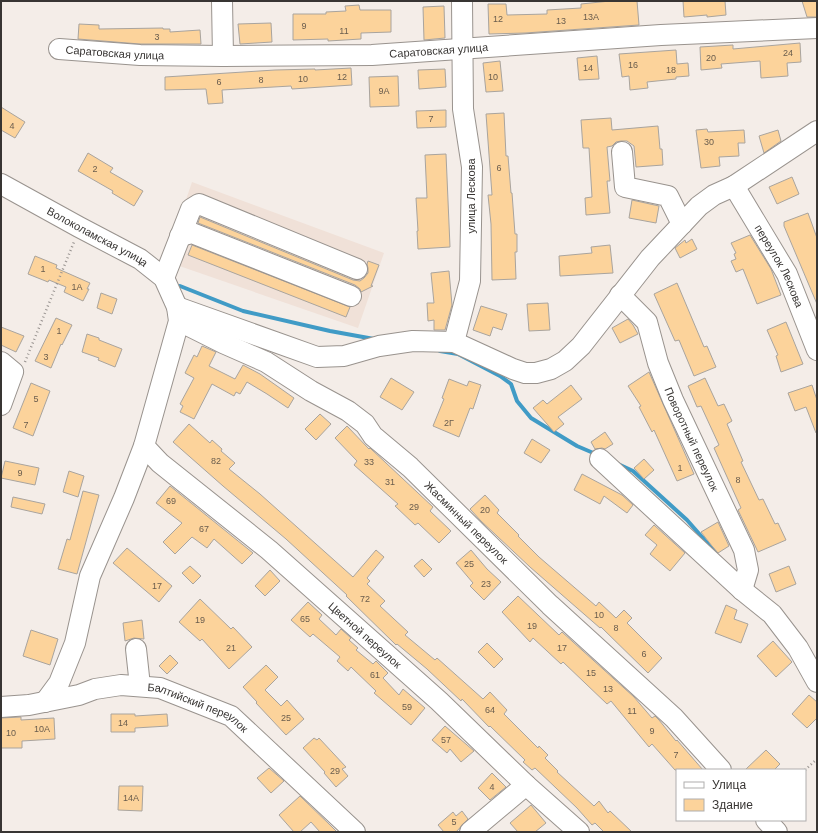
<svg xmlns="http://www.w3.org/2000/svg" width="818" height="833" font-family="Arial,sans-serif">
  <rect width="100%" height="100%" fill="#f4ede8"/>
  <path fill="#f0e1d8" d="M192,182L384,253L358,328L165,261Z"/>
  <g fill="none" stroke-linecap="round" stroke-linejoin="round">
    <path stroke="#409bc6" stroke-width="4" d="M180,286L243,311L330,331L374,339
      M440,351L458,354L500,376L511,384L517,401L531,418L577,446L598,455
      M618,464L633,471L687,520L716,553"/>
  </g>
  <path fill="#fcd39b" stroke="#a9a49e" d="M610,1H637L639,25L525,33L489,34L488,4H506L507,15L547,14V10L581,8V4Z
    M683,1H725L726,15L707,17V15L684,17Z
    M802,1H817V17H807Z
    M359,5L360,10H391V32L361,33V39L328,41V39L293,40V14H326V12L346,11L345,6Z
    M444,6L445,38L424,40L423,7Z
    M271,23L272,42L240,44L238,24Z
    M79,24L99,25V29L163,28V29H170V32L200,30L201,44H140L78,39Z
    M800,43L801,62L787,63L788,76L761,78L760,61L721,64L722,68L701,70L700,47L733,45V49Z
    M676,50L677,64L688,63L689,76L676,77V79L647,82L648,88L630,90L629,76L622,77L619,54Z
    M597,56L599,79L579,80L577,58Z
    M500,61L503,91L486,92L483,63Z
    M351,68L352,85L292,89L291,86L222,90L223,103L208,104L206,89L165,90V77L275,70L315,69V70Z
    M445,69L446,87L419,89L418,70Z
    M398,76L399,106L370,107L369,77Z
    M1,107L25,122L15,138L1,130Z
    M446,110V127L417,128L416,111Z
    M504,113L506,156H508L511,193H512L515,234H517V252H515L516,279L492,280L491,224L488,195H492L486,114Z
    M611,118L612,130L658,126L660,149H662L663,165L636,167L634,146L627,141H621L616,142L612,146L607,147L610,181H607L610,213L586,215L585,198L592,197L589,148H583L581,120Z
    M707,129L708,132L744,130L745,143H738L739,156L719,157L720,166L701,168L696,130Z
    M778,130L781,141L764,153L759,136Z
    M88,153L113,168L110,172L143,191L134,206L112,193L113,191L78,171Z
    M446,154L450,247L418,249L417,231H418L416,198H427L425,155Z
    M792,177L799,194L777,204L769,187Z
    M632,200L659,206L656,223L629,218Z
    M808,213L817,238V304L784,226V222Z
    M200,217L353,280L360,281L364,278L368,273V268L367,264L368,261L379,265L371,286H373L361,292L360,289L355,285L198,223Z
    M750,235L771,269L781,295L757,304L743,269L736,272L731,261L736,259L734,254L736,253L731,243Z
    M692,239L697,249L680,258L675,248L685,240L686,243Z
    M192,245L350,307L346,317L188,255Z
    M610,245L613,273L560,276L559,256L592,253L591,247Z
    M35,256L57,265L56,268L90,283L87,289H89L83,301L64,292L66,287L49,280L48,282L28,274Z
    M449,271L452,305L445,330H434V320L428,321L427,303H434L431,273Z
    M677,283L704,347L707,346L716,367L694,376L679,340L675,341L654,294Z
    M101,293L117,299L112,314L97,308Z
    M548,303L550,330L529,331L527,304Z
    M481,306L507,314L502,330L493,327L490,336L473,330Z
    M56,318L72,325L62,345L61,344L51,368L35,361Z
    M628,319L633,325L638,334L620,343L612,328Z
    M786,322L803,364L781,372L776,356L778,355L767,330Z
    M1,327L24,336L16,352L1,345Z
    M87,334L99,338V340L122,349L115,367L98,360L99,358L82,352Z
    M202,346L216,352L209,366L235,379L243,365L260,374L294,398L288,408L267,394L247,382L240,394L236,392L234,396L212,384L194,419L180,412L183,406L180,404L194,378L185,373L194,355L197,357Z
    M649,372L694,474L677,481L654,430L652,432L639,407L641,406L628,386Z
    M391,378L414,392L402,410L380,397Z
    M705,378L718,406L724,404L732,421L727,424L743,461L741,462L759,500L763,499L775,524L778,523L786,540L758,552L738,510L741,508L714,448L719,445L701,406L697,407L688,386Z
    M449,379L467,386L469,381L481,385L473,409L470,408L459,437L433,426L444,399L442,398Z
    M31,383L50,391L33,436L13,428Z
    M571,385L582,399L558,417L564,424L554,432L533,408L543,400L547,404Z
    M812,385L817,400V433H816L806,407L795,411L788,393Z
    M320,414L331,424L316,440L305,429Z
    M189,424L210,443L212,440L222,449L221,451L235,463L229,469L260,494L353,577L376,550L384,557L367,578L370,581L367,584L385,601L380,606L408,632L405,635L435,660L437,658L483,699L490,692L507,710L504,714L538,748L539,746L548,755L545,758L558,771L557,772L594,806L599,801L608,813L610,811L632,832H604L595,823L592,825L577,808L535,768L532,770L523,762L525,760L490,726L489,727L462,699L461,701L427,669L397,644L396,645L346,596L347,595L286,539L223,486L173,442Z
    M347,426L369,449L370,448L433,507L430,511L451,531L439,543L418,523L415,525L395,506L398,504L354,465L357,461L335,438Z
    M605,432L613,444L605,449L602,448L595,449L591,442Z
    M532,439L550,450L541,463L524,453Z
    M644,459L654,470L644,479L634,468Z
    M5,461L39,468L35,485L1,478Z
    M69,471L84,476L78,497L63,492Z
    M582,474L622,495L633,505L627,513L604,496L600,504L574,490Z
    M170,486L253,553L242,564L214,539L207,548L192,537L175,554L163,542L182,523L156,503Z
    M83,491L99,495L77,574L58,569L67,539L70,540Z
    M485,495L499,510L497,513L519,535L518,536L539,557L596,606L599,602L616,618L624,610L632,618L627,623L662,658L648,673L601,627L600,628L530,567L481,521L470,509Z
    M13,497L45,504L42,514L11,507Z
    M718,522L729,546L718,553L712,546L701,532Z
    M654,525L685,553L670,571L650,554L657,545L645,535Z
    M127,548L172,586L159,602L113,563Z
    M471,550L487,569L501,582L484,600L470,586L473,583L456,563Z
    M422,559L432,569L424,577L414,566Z
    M190,566L201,576L193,584L182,573Z
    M789,566L796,584L776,592L769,574Z
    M270,570L280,581L265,596L255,586Z
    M518,596L559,635L562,632L593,660L634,697L652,718L655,716L659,720L676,741L677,740L703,770H675L652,744L649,747L611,701L607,704L563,662L561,664L533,638L530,642L502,612Z
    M200,599L231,629L233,627L252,647L229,669L202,639L200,641L179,622Z
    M308,602L322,615L319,619L336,635L341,629L351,638L349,640L358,648L356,650L373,664L376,661L388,673L383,678L399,695L403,689L425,708L411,725L374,693L376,691L351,667L348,671L337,661L340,657L313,634L310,637L291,620Z
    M726,605L737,610L734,619L748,624L741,643L715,633Z
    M142,620L144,639L134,638L125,641L123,623Z
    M31,630L58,639L50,665L23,656Z
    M773,641L792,662L776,677L757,656Z
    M487,643L503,659L494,668L478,652Z
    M170,655L178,663L167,674L159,666Z
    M266,665L278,677L265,690L281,706L287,700L304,719L286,735L256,703L257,702L243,687Z
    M809,695L817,702V718L807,728L792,714Z
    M111,714H135V716L167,714L168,726L135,728V732H111Z
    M21,717V720L54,718L55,739L22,741V748H1V718Z
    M445,726L474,751L461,762L450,749L447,753L432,740Z
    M314,738L317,740L319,738L346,767L342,769L348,776L336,787L324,773L325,772L303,748Z
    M766,750L780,764L774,770H745Z
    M269,768L284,781L271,793L257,778Z
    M492,773L506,787L490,800L478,788Z
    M119,786H143L142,811L118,810Z
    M300,796L330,825L337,832H320L311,822L300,832H294L279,815Z
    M531,805L546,823L535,832H518L510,823Z
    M462,811L468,819L456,832H444L438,825L453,812L456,816Z"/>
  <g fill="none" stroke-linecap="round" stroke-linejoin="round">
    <g stroke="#99938e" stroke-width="22">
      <g id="minor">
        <path d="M222,1L223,56"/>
        <path id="s1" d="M59,49L140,55L223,56L372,55L661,35L817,28"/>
        <path d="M622,152L625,187L668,196L682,224"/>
        <path id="s2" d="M1,184L79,227L140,259L164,278L177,307L179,321L144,446L124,498L90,576L75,643L59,683L45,702"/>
        <path id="s3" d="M734,186L787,274L817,350"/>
        <path d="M180,236L192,233L351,296"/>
        <path d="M164,278L191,209L199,204L357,269"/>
        <path id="s4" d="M620,295L647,322L658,363L673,400L744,550L748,570L742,590"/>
        <path d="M177,307L317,357L344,356L379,346L413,341L454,342L513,369L525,373H536L551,369L565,361L581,346L650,258L699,206L714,195L734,186L817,131"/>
        <path id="s5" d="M179,321L223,343L266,362L311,391L348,411L365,424L373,436L410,467L550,605L674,718L721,770"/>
        <path d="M454,342L470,281L472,167L463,109L462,1"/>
        <path d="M1,362L13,372L1,405"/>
        <path id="s6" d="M144,446L160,463L269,550L439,701L526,785L579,832"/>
        <path d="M600,459L742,590L772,614L798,648L817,682"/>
        <path d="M136,649L140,686"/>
        <path id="s7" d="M1,707L29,705L79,695L95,689L121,685L160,688L231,716L355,832"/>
        <path d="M766,820L777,832"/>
        <path d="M470,832L526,785"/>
      </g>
    </g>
    <path stroke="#999491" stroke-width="2.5" stroke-dasharray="1 3" stroke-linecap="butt" d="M25,362L74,242
      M805,770L817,759"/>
    <use href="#minor" stroke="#fff" stroke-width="20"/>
  </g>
  <g text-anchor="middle" stroke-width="4" stroke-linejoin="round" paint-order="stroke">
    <g font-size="9" fill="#695c4d">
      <text x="591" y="20">13А</text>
      <text x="498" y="22">12</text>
      <text x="561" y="24">13</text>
      <text x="304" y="29">9</text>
      <text x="344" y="34">11</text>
      <text x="157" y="40">3</text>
      <text x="788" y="56">24</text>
      <text x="711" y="61">20</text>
      <text x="633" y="68">16</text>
      <text x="588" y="71">14</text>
      <text x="671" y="73">18</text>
      <text x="342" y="80">12</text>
      <text x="493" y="80">10</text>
      <text x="303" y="82">10</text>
      <text x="261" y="83">8</text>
      <text x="219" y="85">6</text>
      <text x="384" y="94">9А</text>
      <text x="431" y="122">7</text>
      <text x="12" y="129">4</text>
      <text x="709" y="145">30</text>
      <text x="499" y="171">6</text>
      <text x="95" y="172">2</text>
      <text x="43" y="272">1</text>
      <text x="77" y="290">1А</text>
      <text x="59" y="334">1</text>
      <text x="46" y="360">3</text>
      <text x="36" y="402">5</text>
      <text x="449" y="426">2Г</text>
      <text x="26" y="428">7</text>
      <text x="216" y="464">82</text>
      <text x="369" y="465">33</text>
      <text x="680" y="471">1</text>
      <text x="20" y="476">9</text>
      <text x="738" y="483">8</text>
      <text x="390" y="485">31</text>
      <text x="171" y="504">69</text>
      <text x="414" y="510">29</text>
      <text x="485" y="513">20</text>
      <text x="204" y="532">67</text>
      <text x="469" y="567">25</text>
      <text x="486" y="587">23</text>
      <text x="157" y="589">17</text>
      <text x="365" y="602">72</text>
      <text x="599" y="618">10</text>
      <text x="305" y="622">65</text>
      <text x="200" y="623">19</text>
      <text x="532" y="629">19</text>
      <text x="616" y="631">8</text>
      <text x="231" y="651">21</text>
      <text x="562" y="651">17</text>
      <text x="644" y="657">6</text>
      <text x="591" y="676">15</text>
      <text x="375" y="678">61</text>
      <text x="608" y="692">13</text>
      <text x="407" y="710">59</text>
      <text x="490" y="713">64</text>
      <text x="632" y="714">11</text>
      <text x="286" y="721">25</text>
      <text x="123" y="726">14</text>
      <text x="42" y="732">10А</text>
      <text x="652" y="734">9</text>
      <text x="11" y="736">10</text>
      <text x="446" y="743">57</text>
      <text x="676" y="758">7</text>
      <text x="335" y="774">29</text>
      <text x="492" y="790">4</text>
      <text x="131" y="801">14А</text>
      <text x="454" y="825">5</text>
    </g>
    <g font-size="11" fill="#383533" stroke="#fff">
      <text dy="4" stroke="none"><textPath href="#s1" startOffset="380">Саратовская улица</textPath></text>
      <text dy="4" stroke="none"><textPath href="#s1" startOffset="56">Саратовская улица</textPath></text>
      <text transform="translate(471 196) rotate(-90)" y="4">улица Лескова</text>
      <text dy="4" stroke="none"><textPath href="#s2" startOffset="110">Волоколамская улица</textPath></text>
      <text dy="4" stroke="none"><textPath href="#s3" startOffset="92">переулок Лескова</textPath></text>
      <text dy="4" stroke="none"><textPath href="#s4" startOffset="164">Поворотный переулок</textPath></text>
      <text dy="4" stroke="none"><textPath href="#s5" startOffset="355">Жасминный переулок</textPath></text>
      <text dy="4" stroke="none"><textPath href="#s6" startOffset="291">Цветной переулок</textPath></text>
      <text dy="4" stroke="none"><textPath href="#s7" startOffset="204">Балтийский переулок</textPath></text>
    </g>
  </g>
  <rect width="818" height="833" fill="none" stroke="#383533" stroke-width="4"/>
  <rect x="676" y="769" width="130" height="52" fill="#ffffff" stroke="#afaead"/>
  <rect x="684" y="782" width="20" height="6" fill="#ffffff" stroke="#afaead"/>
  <text x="712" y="789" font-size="12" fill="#383533">Улица</text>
  <rect x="684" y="799" width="20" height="12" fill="#fcd39b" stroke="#afaead"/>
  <text x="712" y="809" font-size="12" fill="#383533">Здание</text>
</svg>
